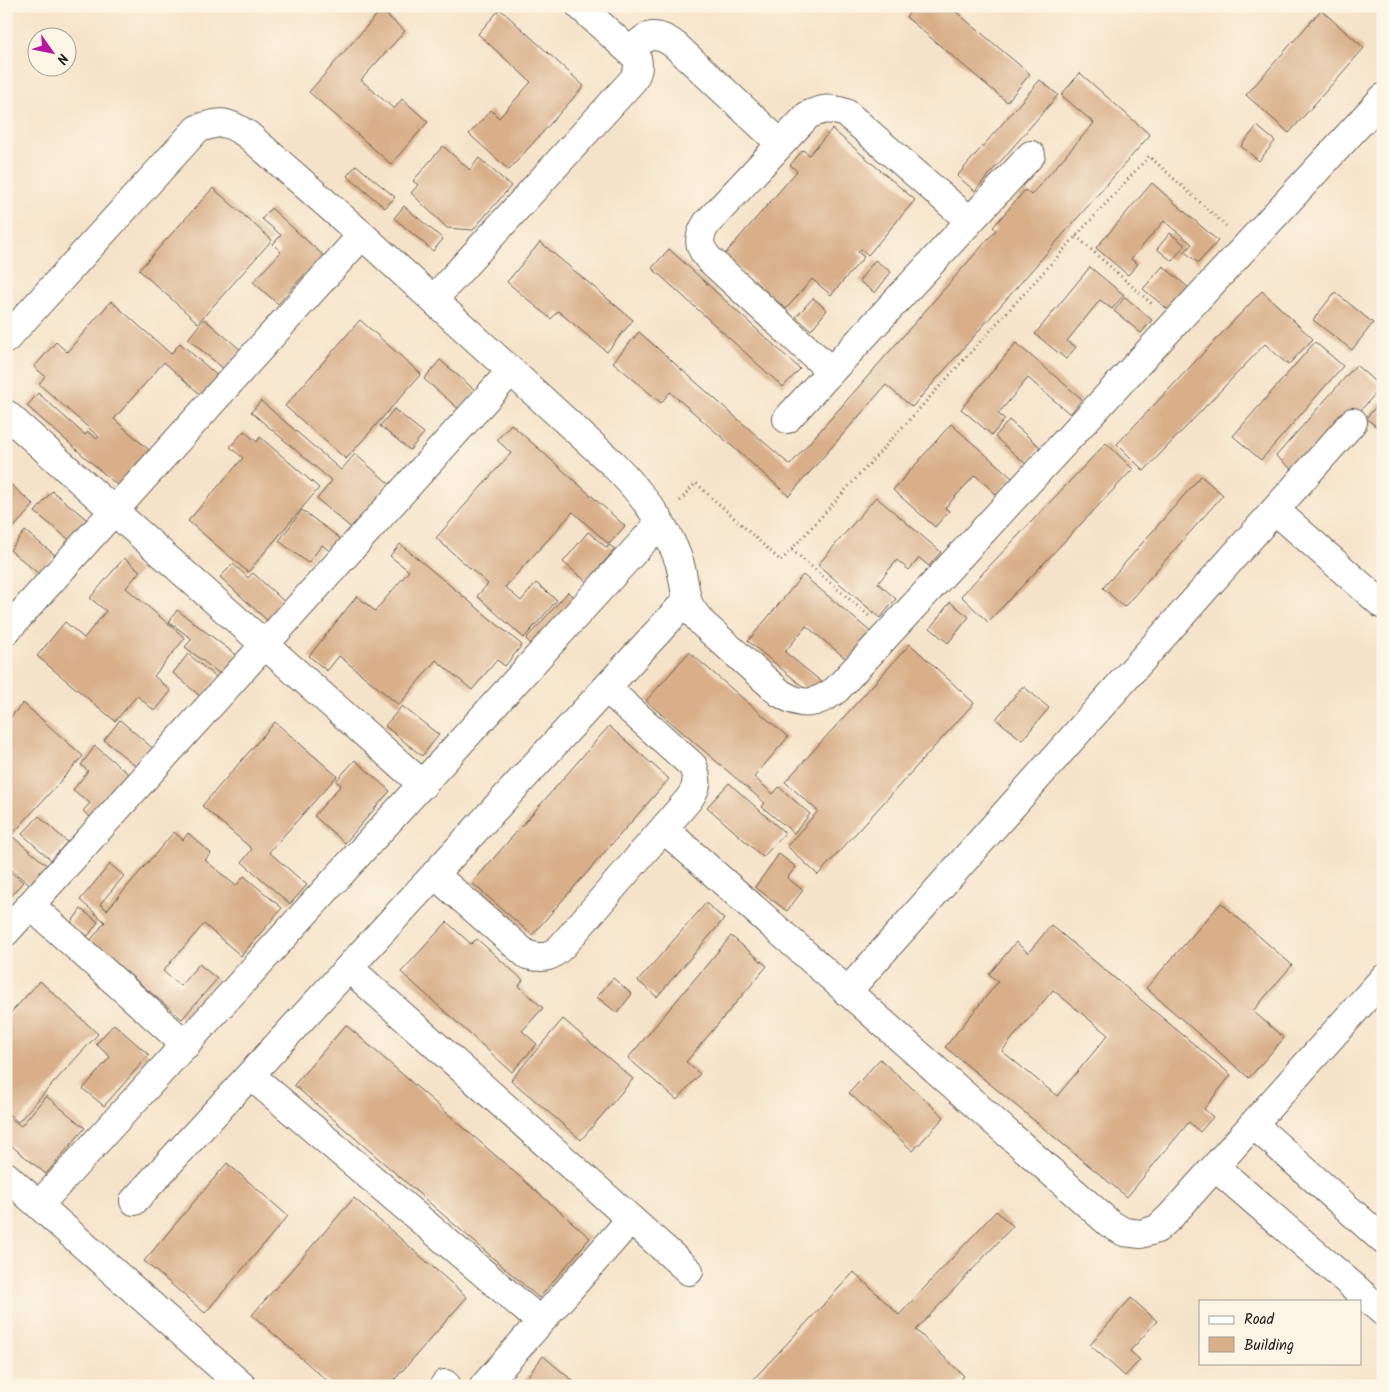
<svg xmlns="http://www.w3.org/2000/svg" width="1389" height="1392" font-family="Kalam,sans-serif">
  <rect width="100%" height="100%" fill="#fcf5e5"/>
  <filter id="ink" filterUnits="userSpaceOnUse"><feTurbulence type="fractalNoise" baseFrequency=".02" numOctaves="2"/><feDisplacementMap in="SourceGraphic" scale="10" xChannelSelector="R" yChannelSelector="G"/><feConvolveMatrix kernelMatrix="1 2 1 2 8 2 1 2 1" color-interpolation-filters="sRGB"/></filter>
  <filter id="wash" filterUnits="userSpaceOnUse"><feTurbulence type="fractalNoise" baseFrequency=".0096" numOctaves="4" result="noise"/><feDisplacementMap in="SourceGraphic" scale="20" xChannelSelector="R" yChannelSelector="G"/><feGaussianBlur stdDeviation="1.12" result="paint"/><feColorMatrix in="noise" values="0 0 0 0 0 0 0 0 0 0 0 0 0 0 0 0 0 1.4 0 .05"/><feComposite in="paint" operator="in"/></filter>
  <g filter="url(#wash)">
    <rect width="100%" height="100%" fill="#f5e3c9"/>
    <g id="blocks">
      <path fill="#d8af89" fill-rule="evenodd" d="M915,6H949L1030,74L1007,102L906,17Z
        M500,9L584,86L509,170L469,134L491,110L499,118L531,82L478,34Z
        M381,10L405,31L361,80L394,109L402,99L428,122L391,164L309,92Z
        M1321,10L1364,48L1289,133L1246,95Z
        M1080,73L1150,135L912,407L886,385L789,496L670,392L661,403L613,362L639,332L790,465L996,230L993,227L1025,190L1031,195L1094,123L1061,95Z
        M1040,80L1058,95L975,191L957,176Z
        M1257,126L1275,141L1259,161L1241,146Z
        M832,129L915,200L868,255L861,249L858,252L864,257L831,295L812,279L786,309L724,255L797,171L790,165L803,150L809,155Z
        M443,146L470,170L479,158L511,186L473,230L447,228L411,193L418,185L413,181Z
        M356,165L395,197L385,208L347,176Z
        M1152,183L1218,241L1198,263L1185,252L1192,244L1164,221L1131,259L1138,264L1128,275L1096,248Z
        M213,188L272,240L198,323L139,270Z
        M404,206L443,239L433,251L394,218Z
        M271,208L326,258L309,277L305,274L278,304L253,282L281,252L273,244L281,235L262,219Z
        M1170,233L1185,245L1172,261L1157,249Z
        M540,242L633,320L607,352L558,311L551,319L507,282Z
        M669,249L800,369L783,387L652,268Z
        M875,260L891,272L875,293L859,281Z
        M1163,266L1189,288L1177,317L1143,289Z
        M1090,267L1124,295L1112,309L1100,300L1067,341L1076,347L1066,359L1035,334Z
        M1262,291L1313,339L1288,365L1265,344L1144,471L1117,444Z
        M1335,292L1373,323L1352,350L1313,320Z
        M1125,297L1152,320L1141,333L1114,311Z
        M813,298L827,310L811,330L796,317Z
        M111,301L171,354L180,343L220,378L203,397L164,362L114,419L149,450L118,486L27,406L38,393L85,435L88,432L97,439L99,437L39,384L45,376L34,367L56,342L67,352Z
        M204,319L241,350L225,370L188,339Z
        M360,320L421,374L346,459L285,406Z
        M1315,342L1343,366L1261,460L1233,436Z
        M1016,343L1082,399L1070,414L1028,378L998,414L1005,419L992,435L961,409Z
        M440,360L476,391L460,410L424,379Z
        M1356,365L1381,387L1302,478L1276,456Z
        M261,401L341,470L355,454L393,487L355,531L317,499L332,481L251,412Z
        M1381,401L1383,402V432L1366,418Z
        M394,409L424,433L410,450L380,426Z
        M1009,420L1040,447L1026,464L995,437Z
        M511,424L625,526L609,544L573,512L505,587L521,601L536,583L557,600L524,638L477,596L488,584L436,538L511,453L497,440Z
        M951,424L1012,478L997,495L975,475L945,508L949,511L935,527L893,490Z
        M244,431L257,442L260,437L319,488L248,572L188,521L243,458L230,447Z
        M1106,443L1133,469L988,622L961,596Z
        M1201,476L1223,495L1124,607L1103,588Z
        M6,480L34,505L6,536Z
        M52,491L90,522L73,543L35,512Z
        M876,497L941,552L929,566L919,558L909,570L897,560L878,583L896,599L880,618L818,565Z
        M302,510L341,539L332,553L322,545L308,563L279,541Z
        M25,531L55,555L39,574L10,550Z
        M588,532L607,548L609,545L615,549L587,582L563,562Z
        M400,544L522,645L505,666L497,660L472,690L436,660L399,705L339,656L327,671L309,656L357,596L375,611L409,571L390,556Z
        M124,558L140,571L126,588L185,638L154,676L171,691L155,711L137,696L115,721L37,656L65,622L84,638L106,611L90,598Z
        M233,564L248,578L253,573L288,605L271,624L220,577Z
        M803,575L872,633L849,661L806,626L785,652L823,683L813,695L748,641Z
        M568,592L574,598L532,645L526,639Z
        M950,602L969,617L948,643L930,628Z
        M177,610L239,657L224,677L185,647L192,639L169,622Z
        M910,644L974,703L818,875L787,846L818,811L785,782Z
        M689,652L788,737L754,777L773,794L779,787L810,814L794,833L762,807L765,803L646,701Z
        M188,654L217,678L201,697L173,673Z
        M1023,686L1049,708L1022,740L996,719Z
        M23,703L83,756L11,836L6,832V722Z
        M402,706L439,735L422,756L385,726Z
        M120,720L157,752L142,771L104,740Z
        M275,722L337,776L269,852L307,885L290,904L242,862L252,849L202,806Z
        M609,726L669,779L532,935L472,883Z
        M95,746L131,776L94,820L83,811L90,803L73,790L88,771L81,765Z
        M355,760L390,791L345,843L314,816L341,785L336,781Z
        M729,783L785,833L763,857L707,807Z
        M39,816L67,842L51,860L22,834Z
        M174,832L183,840L188,833L211,853L205,860L236,886L244,876L282,908L241,956L204,924L163,971L180,986L199,964L217,979L182,1019L90,941L105,922L80,900L110,864L124,876L100,904L107,910Z
        M6,837L10,841L13,837L49,867L32,887L6,865Z
        M779,854L796,867L787,878L803,890L787,911L755,887Z
        M6,868L23,882L6,902Z
        M706,903L724,919L657,997L638,981Z
        M1221,903L1292,965L1253,1011L1284,1038L1249,1078L1146,988Z
        M81,909L98,922L88,936L71,923Z
        M447,922L471,944L477,939L523,980L519,986L543,1008L522,1031L537,1044L512,1072L401,972Z
        M1051,925L1231,1075L1204,1109L1213,1117L1200,1132L1189,1122L1127,1197L945,1047L998,982L989,974L1016,942L1028,953ZM1053,990L1108,1035L1057,1096L1002,1051Z
        M731,936L767,966L686,1062L700,1074L677,1100L628,1058Z
        M613,978L632,994L617,1013L597,997Z
        M40,981L98,1034L18,1122L6,1112V1018Z
        M563,1019L633,1079L581,1140L511,1080Z
        M114,1024L149,1055L104,1106L83,1089L110,1057L96,1044Z
        M346,1025L590,1238L539,1298L294,1085Z
        M880,1059L944,1117L913,1151L849,1093Z
        M46,1096L85,1128L46,1174L8,1143L10,1139L6,1136V1115L21,1126Z
        M227,1163L288,1216L205,1313L144,1261Z
        M354,1198L467,1297L389,1386H333L252,1315Z
        M996,1211L1013,1226L916,1330L964,1376L955,1386H750L749,1384L854,1272L899,1315Z
        M1131,1298L1157,1321L1130,1351L1140,1360L1125,1376L1090,1345Z
        M543,1356L579,1386H520Z"/>
    </g>
  </g>
  <g filter="url(#ink)">
    <use href="#blocks" fill-opacity="0" stroke="#686259" stroke-width="1"/>
    <g fill="none" stroke-linecap="round" stroke-linejoin="round">
      <g stroke="#686259" stroke-width="30">
        <path id="minor" d="M632,52C645,33 656,31 675,45L781,144
          M433,300L633,80C638,72 639,67 637,58L580,6
          M6,339L197,129C221,120 227,121 248,135L362,235L612,463C640,491 666,524 679,561C683,574 684,586 687,599C689,608 697,617 703,624L780,693C802,707 815,705 836,690L1383,98
          M831,371L710,260C698,247 697,238 707,223L808,115C824,108 830,108 846,113L970,221
          M6,414L114,511L423,785
          M787,419L1031,155
          M1275,510L1383,605
          M6,631L362,235
          M664,829L1109,1223L1124,1232L1141,1234L1157,1229L1170,1217L1383,979
          M435,875L527,955C546,959 550,958 563,945L689,799C698,786 698,781 693,766L606,688
          M30,905L186,1045
          M6,932L511,371
          M349,968L689,1271
          M847,992L1353,422
          M250,1075L540,1321
          M1253,1124L1383,1240
          M1215,1167L1383,1312
          M6,1176L242,1386
          M134,1201L687,600
          M39,1205L660,523
          M445,1384L447,1386
          M484,1386L631,1219"/>
      </g>
      <path stroke="#686259" stroke-width="3" stroke-dasharray="1 4" stroke-linecap="butt" d="M1076,236L1153,305
        M680,501L696,483L781,561L1149,156L1226,226
        M792,550L869,616"/>
      <use href="#minor" stroke="#fff" stroke-width="28"/>
    </g>
  </g>
  <rect width="1389" height="1392" fill="none" stroke="#fcf5e5" stroke-width="25"/>
  <rect x="1199" y="1300" width="162" height="65" fill="#fcf5e5" stroke="#a29e95"/>
  <rect x="1209" y="1316" width="25" height="8" fill="#ffffff" stroke="#a29e95"/>
  <text x="1244" y="1324" font-size="15" fill="#1c1c1c">Road</text>
  <rect x="1209" y="1337" width="25" height="15" fill="#d8af89" stroke="#a29e95"/>
  <text x="1244" y="1350" font-size="15" fill="#1c1c1c">Building</text>
  <g transform="translate(52 52) rotate(123)"><circle r="24" fill="#fcf5e5" stroke="#a29e95"/>
  <path d="M0-4L9 19L0 12L-9 19Z" fill="#b5179e"/>
  <text y="-8" font-size="14" font-weight="bold" text-anchor="middle" fill="#1c1c1c">N</text>
  </g>
</svg>
